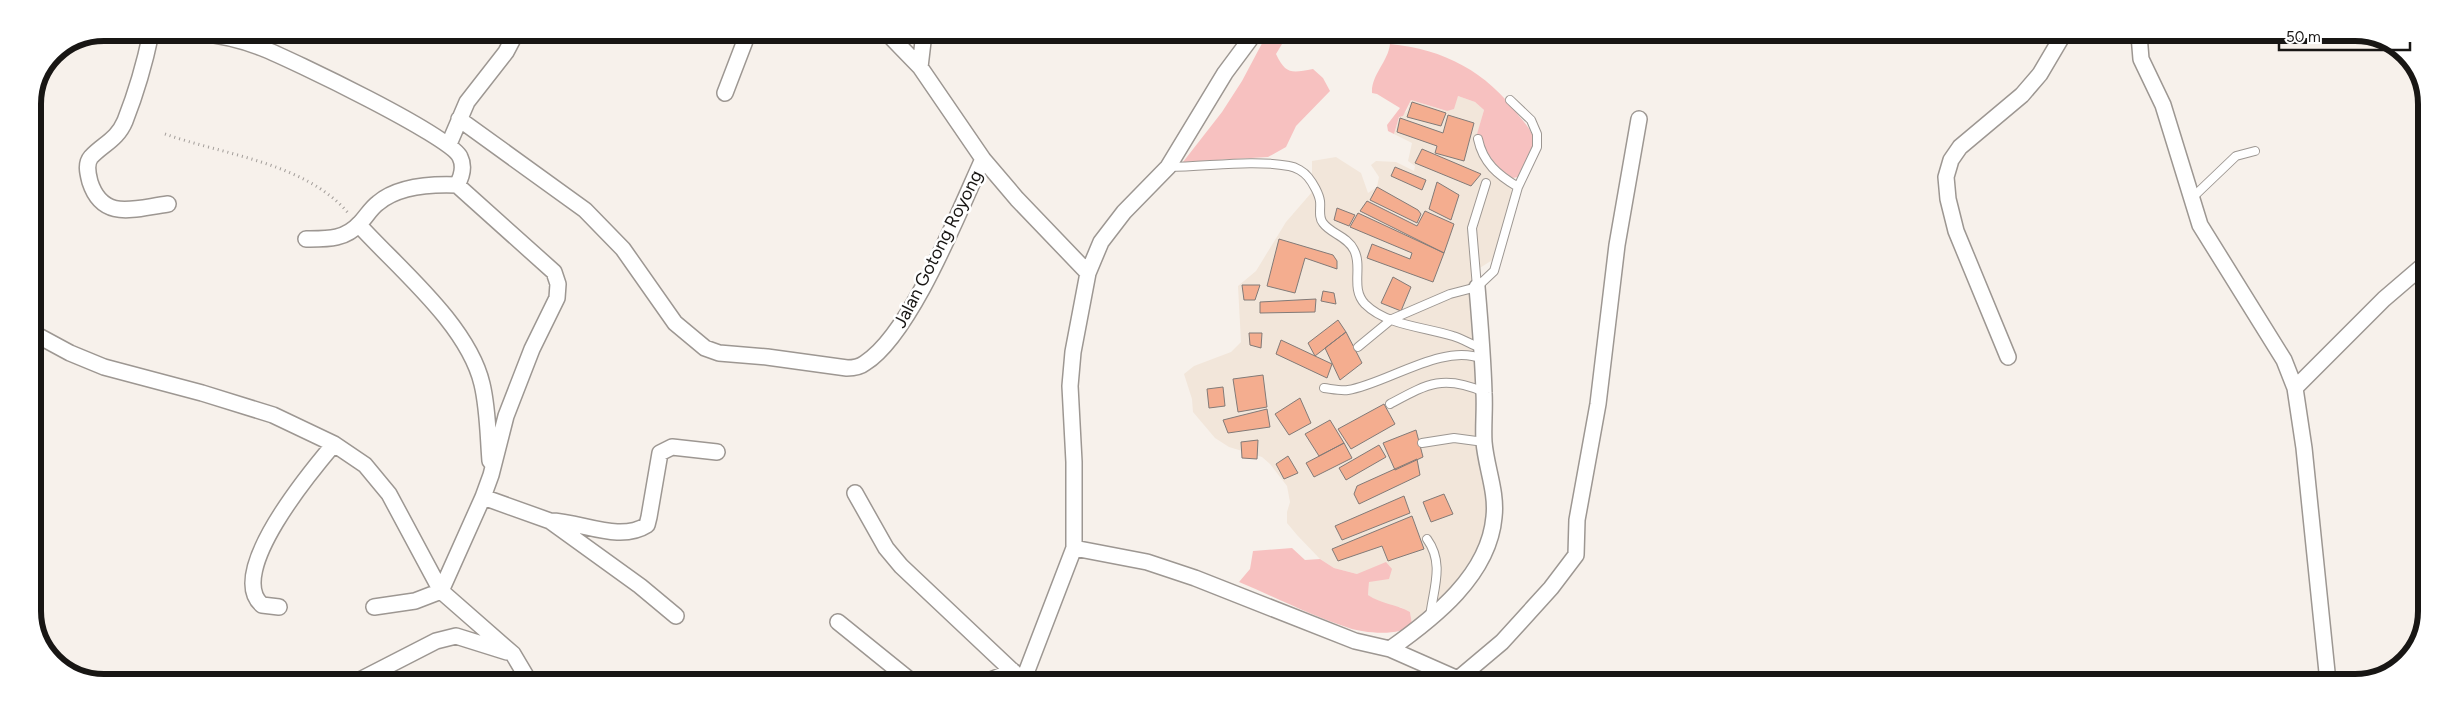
<svg xmlns="http://www.w3.org/2000/svg" width="2459" height="715" font-family="Figtree,sans-serif">
  <rect width="100%" height="100%" fill="#f7f1eb"/>
  <path fill="#f2e6da" d="M1458,96L1475,102L1484,110L1477,135L1485,146L1489,158L1513,178L1511,196L1497,257L1472,273L1471,299L1489,497L1485,536L1459,578L1444,597L1412,624L1410,612L1400,607H1394L1377,601L1368,595L1369,582L1357,574L1334,568L1320,559L1297,535L1287,523V512L1290,502L1287,486L1270,464L1262,457L1229,447L1215,438L1193,412L1192,399L1184,374L1194,366L1231,352L1241,342L1238,286L1256,271L1286,222L1312,192V161L1336,157L1361,173L1368,193L1377,187L1379,177L1371,165L1376,161L1396,162L1414,171L1415,166L1408,161L1412,143L1394,134L1399,117L1407,111L1411,100L1447,111Z"/>
  <path fill="#f7c1c0" d="M1267,34H1288L1276,54C1286,75 1292,73 1313,69L1323,78L1330,91L1296,126L1286,147L1268,157L1183,162L1222,112L1242,81Z
    M1390,44C1444,49 1487,72 1519,116C1525,123 1534,133 1534,142C1534,155 1525,167 1518,177L1513,178C1489,162 1491,156 1477,134L1484,110L1475,102L1458,96L1454,109L1447,111L1411,100L1403,116L1399,117L1394,134L1388,131L1387,125L1400,108L1377,94L1372,93C1371,75 1388,62 1390,44Z
    M1292,548L1305,560L1320,559L1334,568L1357,574L1386,562L1392,569L1389,579L1369,582L1368,595C1381,604 1396,604 1410,612L1412,624C1402,637 1363,633 1349,628C1312,616 1275,597 1239,582L1250,569L1253,551Z"/>
  <path fill="#f4ad8f" stroke="#827a77" d="M1412,102L1446,113L1441,126L1407,117Z
    M1448,115L1474,123L1464,161L1435,153L1437,146L1397,132L1400,118L1443,133Z
    M1422,149L1481,174L1471,186L1415,163Z
    M1395,167L1426,180L1422,190L1391,176Z
    M1437,182L1459,195L1451,220L1429,209Z
    M1377,187L1418,210L1421,214L1417,223L1370,200Z
    M1367,201L1417,226L1425,211L1454,224L1444,253L1360,211Z
    M1337,208L1355,215L1349,226L1334,220Z
    M1358,213L1444,253L1433,282L1367,258L1372,244L1410,259L1412,253L1350,227Z
    M1279,239L1333,255L1337,261V269L1305,258L1295,293L1267,286Z
    M1393,277L1411,287L1401,311L1381,303Z
    M1242,285H1260L1255,300H1244Z
    M1323,291L1334,293L1336,304L1321,301Z
    M1316,299L1315,312L1260,313V302Z
    M1338,320L1346,332L1315,356L1308,343Z
    M1346,332L1362,363L1340,380L1325,348Z
    M1249,333H1262L1261,348L1250,345Z
    M1281,340L1332,364L1327,378L1276,354Z
    M1263,375L1267,407L1238,412L1233,379Z
    M1223,387L1225,406L1209,408L1207,389Z
    M1300,398L1311,423L1289,435L1275,414Z
    M1384,404L1395,424L1351,449L1338,429Z
    M1267,409L1270,427L1228,433L1223,420Z
    M1330,420L1344,443L1319,456L1305,434Z
    M1416,430L1423,457L1395,470L1383,443Z
    M1258,440L1257,459L1242,458L1241,442Z
    M1344,443L1352,458L1314,477L1306,463Z
    M1379,445L1386,457L1346,480L1339,468Z
    M1288,456L1298,473L1284,479L1276,464Z
    M1417,459L1420,475L1359,504L1354,494L1357,486Z
    M1444,494L1453,514L1431,522L1423,502Z
    M1404,496L1410,513L1342,540L1335,526Z
    M1412,516L1424,549L1388,561L1382,546L1338,561L1332,549Z"/>
  <g fill="none" stroke-linecap="round" stroke-linejoin="round">
    <g stroke="#9d9792" stroke-width="10">
      <path id="lane" d="M1478,139C1483,163 1498,175 1518,187
        M1168,167C1208,167 1250,159 1289,166C1296,167 1304,172 1308,177C1313,183 1319,194 1320,201C1321,208 1318,217 1323,223C1331,234 1347,236 1354,250C1363,267 1350,288 1365,304C1387,326 1426,327 1453,336C1463,339 1472,345 1481,348
        M2191,199L2236,156L2255,151
        M1477,287L1472,228L1486,183
        M1358,347L1392,319L1450,294L1477,287L1494,271L1518,187L1537,147V134L1531,120L1510,100
        M1324,388C1332,389 1341,391 1348,390C1386,384 1444,342 1482,359
        M1390,404C1427,384 1443,374 1484,392
        M1422,443L1454,438L1484,442
        M1427,539C1445,564 1433,589 1430,617"/>
    </g>
    <g stroke="#9d9792" stroke-width="18">
      <path id="street" d="M151,33C145,62 136,93 125,121C117,140 103,144 91,157C85,164 88,174 90,182C103,222 135,208 168,204
        M199,33C220,35 242,40 262,48C290,59 451,136 460,157C465,167 462,176 457,185
        M887,33L920,67L983,159L1017,199L1088,273
        M2139,35L2141,59L2163,105L2200,225L2284,360L2295,388L2304,448L2328,682
        M920,67L924,33
        M725,93L748,33
        M459,119L585,210L623,249L675,323L705,348L719,353L767,357L847,368C854,368 860,367 865,363C911,334 959,211 983,159
        M449,144L467,102L506,52L516,33
        M359,225C399,269 468,325 482,384C488,409 488,436 490,461
        M306,239C327,239 345,240 360,223C366,217 371,208 378,203C398,186 432,184 457,185L554,272L558,284L557,298L532,349L506,416L491,475L483,497L441,591L415,601L374,607
        M33,333L70,353L104,367L202,393L273,415L334,444L365,465L389,494L441,591L513,654L529,681
        M2008,357L1956,231L1948,199L1946,177L1951,160L1960,147L2022,95L2040,74L2063,35
        M2295,388L2384,299L2426,263
        M855,493L886,548L901,566L1023,681
        M483,497L550,521L640,586L676,616
        M550,521C581,521 619,543 647,525L649,517L660,453L672,447L717,452
        M1074,548L1147,562L1195,578L1355,641L1390,649L1458,679L1457,682
        M279,607L262,605C225,573 312,470 334,444
        M838,622L911,681
        M1390,649C1434,618 1489,575 1494,517C1497,492 1486,467 1484,442C1483,426 1485,409 1484,393C1483,358 1480,322 1477,287
        M1458,679L1502,642L1551,588L1576,555L1577,520L1598,404L1617,245L1639,119
        M360,680L436,641L456,636L507,652
        M988,681L1013,671
        M1023,681L1074,548V462L1070,386L1073,352L1088,273L1101,242L1124,212L1168,167L1225,73L1254,34"/>
    </g>
    <path stroke="#a39e9a" stroke-width="3" stroke-dasharray="1 4" stroke-linecap="butt" d="M165,134C224,155 307,163 349,214"/>
    <use href="#lane" stroke="#fff" stroke-width="8"/>
    <use href="#street" stroke="#fff" stroke-width="15"/>
  </g>
  <g text-anchor="middle" stroke-width="5" stroke-linejoin="round" paint-order="stroke">
    <g font-size="18" fill="#181614" stroke="#fff">
      <text transform="translate(938 249) rotate(-63)" y="6">Jalan Gotong Royong</text>
    </g>
  </g>
  <path d="M0 0H2459V715H0ZM104 41H2355A63 63 0 0 1 2418 104V611A63 63 0 0 1 2355 674H104A63 63 0 0 1 41 611V104A63 63 0 0 1 104 41Z" fill="#fff" fill-rule="evenodd"/>
  <path fill="none" stroke="#181614" stroke-width="6" d="M104 41H2355A63 63 0 0 1 2418 104V611A63 63 0 0 1 2355 674H104A63 63 0 0 1 41 611V104A63 63 0 0 1 104 41Z"/>
  <path d="M2279 42v8h131v-8" fill="none" stroke="#181614" stroke-width="2.5"/>
  <text x="2286" y="42" font-size="15" fill="#181614" stroke="#ffffff" stroke-width="4" paint-order="stroke">50 m</text>
</svg>
